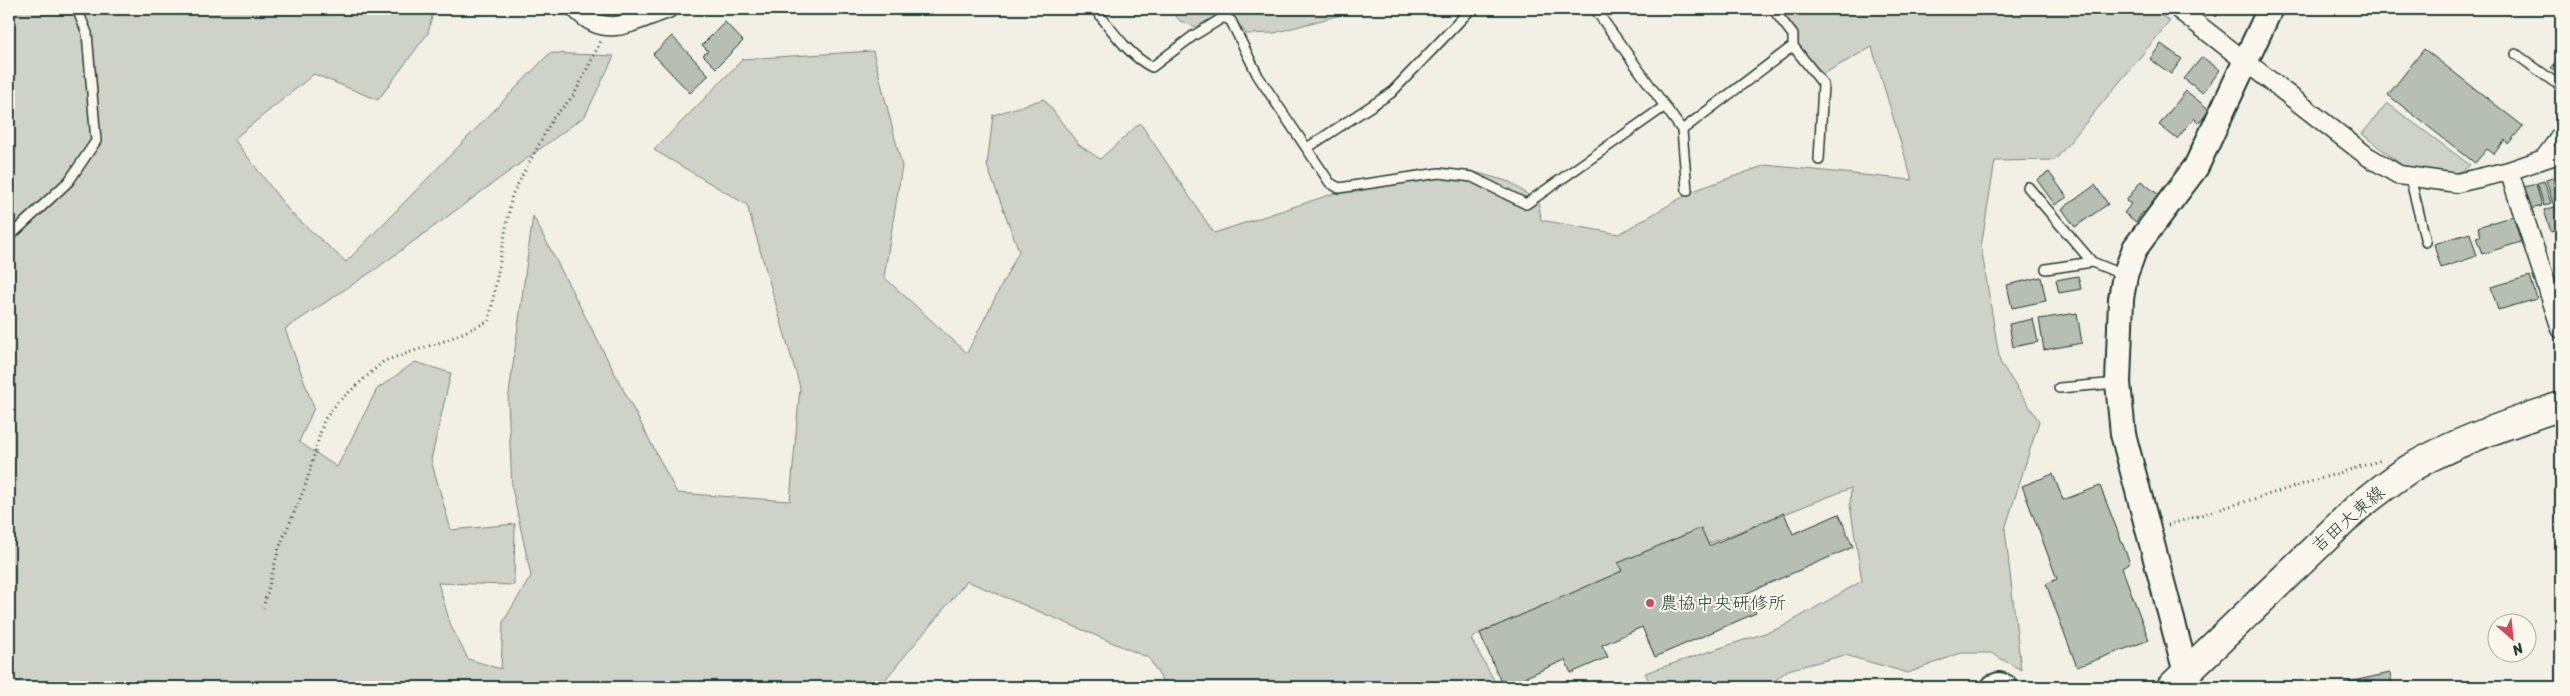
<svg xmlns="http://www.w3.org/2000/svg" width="2570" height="696" font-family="Sriracha,'Klee One',sans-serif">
  <rect width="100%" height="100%" fill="#f2f0e5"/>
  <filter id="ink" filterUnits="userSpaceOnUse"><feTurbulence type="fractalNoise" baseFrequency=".02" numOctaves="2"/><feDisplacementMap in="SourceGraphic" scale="10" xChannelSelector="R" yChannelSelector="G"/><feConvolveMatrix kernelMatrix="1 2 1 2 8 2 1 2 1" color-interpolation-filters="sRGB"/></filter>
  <g filter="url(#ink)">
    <path fill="#cfd2c8" stroke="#77887e" d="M9,9H434L428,33L378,100L314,74L234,139L290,212L346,262L550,53L614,56L585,116L373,271L285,329L314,408L299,442L337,467L377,389L415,362L451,373L431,460L451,530L515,524L514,585L438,583L451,626L468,659L501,669L503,622L531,576L512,488L508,401L533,216L677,493L790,501L800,387L747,205L654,150L743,59L873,51L902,166L884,277L967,353L1019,251L987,166L993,115L1044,99L1079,145L1100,159L1140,123L1214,233L1378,179L1415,171H1471L1510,182L1539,203L1541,220L1619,234L1693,191L1766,165L1912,180L1872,47L1823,74L1792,40L1776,9H2151L2170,21L2055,160L1995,161L1981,247L2000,362L2039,421L2005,529L2021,670L1991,653H1961L1908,673L1845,655L1788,670L1767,687H1652L1645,673L1780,628L1862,581L1850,505L1851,488L1480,633L1471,639L1498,687H1166L1149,658L967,581L879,687H9Z
      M1170,9H1227L1199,28L1180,21Z
      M1228,9H1362L1274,33L1246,34Z
      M2387,103L2470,165L2460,173L2408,170L2362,134Z"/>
    <path fill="#b7beb3" stroke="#1f3d34" d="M2207,9H2223L2216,17Z
      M725,22L743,41L716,68L703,55L708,51L702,45Z
      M672,36L709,75L690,93L653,54Z
      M2161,44L2182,59L2171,74L2150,59Z
      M2424,49L2523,126L2508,144L2505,140L2494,154L2487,149L2475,163L2388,95Z
      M2561,56V76L2551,68Z
      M2202,57L2220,70L2203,93L2184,79Z
      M2186,91L2210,110L2199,123L2194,118L2177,139L2159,125Z
      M2049,172L2067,197L2055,205L2037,180Z
      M2561,175V201L2553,203L2546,180Z
      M2141,181L2159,195L2145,214L2143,212L2136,222L2124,213L2131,204L2126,201Z
      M2544,181L2551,203L2544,206L2537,183Z
      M2536,184L2542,206L2531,209L2524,187Z
      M2095,185L2108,204L2075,227L2062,209Z
      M2561,205V229L2551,232L2544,210Z
      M2513,216L2521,242L2482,254L2476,237L2481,236L2478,227Z
      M2470,233L2477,256L2441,268L2434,244Z
      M2078,276L2081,289L2059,293L2056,280Z
      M2530,276L2537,299L2498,310L2491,287Z
      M2041,277L2046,301L2012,308L2007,285Z
      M2077,313L2082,343L2044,350L2039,319Z
      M2033,319L2038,342L2013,347L2009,324Z
      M2053,474L2063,500L2100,486L2130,563L2122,568L2149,640L2077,667L2046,584L2057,579L2022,486Z
      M1784,513L1793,534L1839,514L1853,547L1747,593L1756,613L1655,657L1642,627L1602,645L1608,657L1571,673L1565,660L1503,687L1480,633L1622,571L1618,563L1701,528L1709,546Z
      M2390,673L2393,687H2345L2344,683Z"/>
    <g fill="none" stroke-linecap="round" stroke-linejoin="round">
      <g stroke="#1f3d34" stroke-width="12">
        <path id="lane" d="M1095,9C1111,29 1129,56 1152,67L1193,36L1224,17L1231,21L1258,76L1330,183L1339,188L1439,173L1472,177L1526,204L1665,106
          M1595,9L1682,130L1793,46
          M1773,9L1793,35V46L1823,84L1819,160
          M2516,54L2561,87
          M1682,130L1687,191
          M1307,148L1391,93L1471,9
          M2539,158L2561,128
          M2410,177L2426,242
          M2028,187L2092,262
          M9,237L69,181L96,141L87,33L77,9
          M2046,269L2092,262L2124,275
          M2059,388L2118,383"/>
      </g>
      <g stroke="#1f3d34" stroke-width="21">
        <path id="street" d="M576,9C606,41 632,21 668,9
          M2178,9L2367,156L2399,175L2457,183L2509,171L2561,153
          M2509,171L2561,329"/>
      </g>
      <g stroke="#1f3d34" stroke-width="28">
        <path id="secondary" d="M2186,673L2123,434L2118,383L2121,299L2125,275L2135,248L2196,167L2270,9
          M1994,687L1999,685L2005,687"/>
      </g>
      <g stroke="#1f3d34" stroke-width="31">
        <path id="primary" d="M2171,687L2357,508C2374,495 2391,481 2409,469C2453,442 2512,423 2561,406"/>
      </g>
      <path stroke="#1f3d34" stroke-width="3" stroke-dasharray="1 4" stroke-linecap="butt" d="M2168,525L2382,460
        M263,608L279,548L305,487L324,420L338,402L384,361L447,340L489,321L512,195L553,118L574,95L601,41"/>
      <use href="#lane" stroke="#fbf7ec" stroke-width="9"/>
      <use href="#street" stroke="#fbf7ec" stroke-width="18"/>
      <use href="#secondary" stroke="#fbf7ec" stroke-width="24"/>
      <use href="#primary" stroke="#fbf7ec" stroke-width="28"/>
    </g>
  </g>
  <circle fill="#d1495b" stroke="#fbf7ec" stroke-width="2" cx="1650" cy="603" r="5"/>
  <g text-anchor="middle" stroke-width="4" stroke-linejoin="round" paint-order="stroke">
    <g font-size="18" fill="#1f3d34" stroke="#fbf7ec">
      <text transform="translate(2348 519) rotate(-41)" y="6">吉田大東線</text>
    </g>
    <g font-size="18" fill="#1f3d34" stroke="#fbf7ec" text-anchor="start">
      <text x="1660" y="609">農協中央研修所</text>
    </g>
  </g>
  <rect width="2570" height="696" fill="none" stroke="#fbf7ec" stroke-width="30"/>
  <rect x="15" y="15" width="2540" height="666" fill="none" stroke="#1f3d34" stroke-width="2" filter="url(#ink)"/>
  <g transform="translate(2512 638) rotate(153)"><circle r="24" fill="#fbf7ec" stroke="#a3ada2"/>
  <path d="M0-4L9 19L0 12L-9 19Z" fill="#d1495b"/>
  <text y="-8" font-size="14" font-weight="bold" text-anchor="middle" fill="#1f3d34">N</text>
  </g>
</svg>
